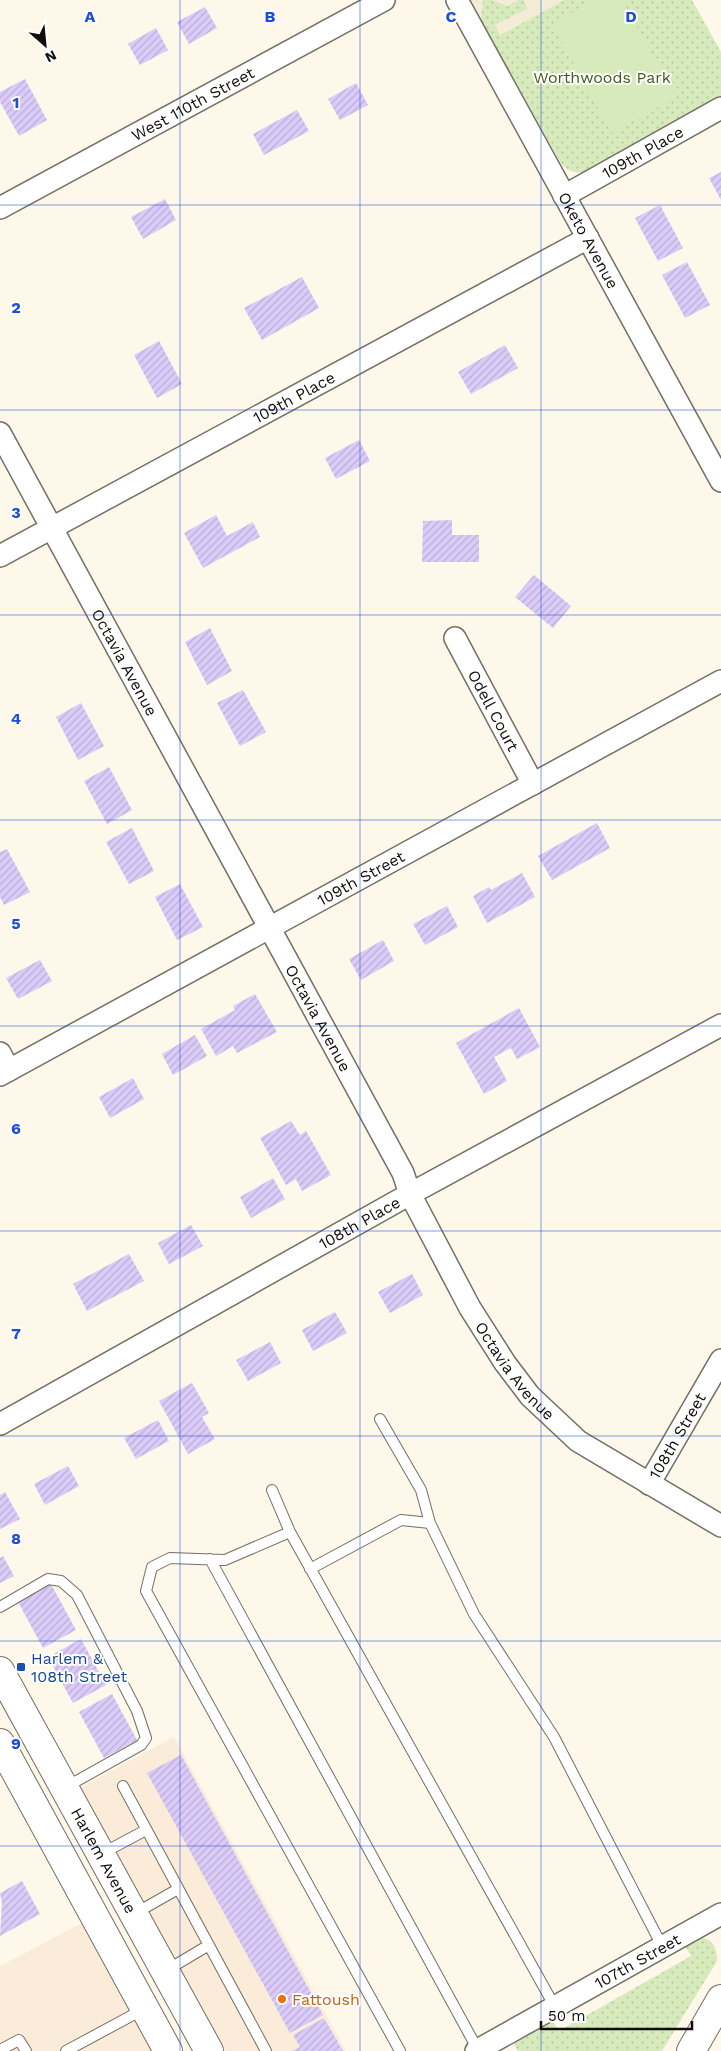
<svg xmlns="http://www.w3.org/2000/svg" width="721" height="2051" font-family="'Work Sans',sans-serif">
  <defs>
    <pattern id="grass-dots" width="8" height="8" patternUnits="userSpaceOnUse" patternTransform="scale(1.25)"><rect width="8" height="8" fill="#d7eabc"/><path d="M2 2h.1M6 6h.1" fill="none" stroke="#b8c8a0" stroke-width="1.8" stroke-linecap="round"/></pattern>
    <pattern id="building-hatch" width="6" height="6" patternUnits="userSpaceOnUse" patternTransform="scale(1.25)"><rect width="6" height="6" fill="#dbcbf9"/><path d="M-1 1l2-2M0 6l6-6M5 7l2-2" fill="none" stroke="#bbadd4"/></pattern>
  </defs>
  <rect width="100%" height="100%" fill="#fdf8ea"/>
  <path fill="#faecd9" d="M174,1737L346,2051H225L81,1787Z
    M84,1922L155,2051H0V1966Z"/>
  <path fill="#f4ecd7" d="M464,0H564L487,42Z"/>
  <path fill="url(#grass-dots)" d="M483,0H492L507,6L519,0H524L527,9L495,25L500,35L564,0H692L721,52V99L595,168C581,174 574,175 562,165L481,21Z
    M699,1937C713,1939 717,1947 717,1961L662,2051H518L511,2039L550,2017L559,2031L691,1956L683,1942Z"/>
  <path fill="#d7eabc" d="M595,0H622L676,97L612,133L552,24Z"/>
  <path fill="url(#building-hatch)" d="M205,7L217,28L189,44L177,22Z
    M156,28L168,50L140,65L128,44Z
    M25,79L47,120L19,136L0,102V92Z
    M356,83L368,105L340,120L328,99Z
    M297,110L309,131L264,155L253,134Z
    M721,172V200L709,178Z
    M165,199L176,220L143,239L131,217Z
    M660,205L683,248L658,261L635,218Z
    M687,262L710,305L685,318L662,275Z
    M302,277L319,308L262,340L244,308Z
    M159,341L182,384L157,398L134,355Z
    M505,345L518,368L471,394L458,372Z
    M359,440L370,461L336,479L325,458Z
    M216,515L227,536L253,522L260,537L203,568L184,533Z
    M452,520V535H479V562H422L423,521Z
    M534,575L571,606L553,628L515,597Z
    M210,628L232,671L207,685L185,642Z
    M243,690L266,732L240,746L217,703Z
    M81,703L104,746L78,760L56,717Z
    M109,767L132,810L107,824L84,781Z
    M597,823L610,848L552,880L538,856Z
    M132,828L154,871L129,884L106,842Z
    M7,849L30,892L4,905L0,897V852Z
    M522,873L535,897L487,923L473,896L489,887L491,890Z
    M180,884L203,927L177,940L155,897Z
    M447,906L458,927L425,945L413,924Z
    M383,940L394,961L361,980L349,959Z
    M40,960L52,981L18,999L6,978Z
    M255,994L277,1032L237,1053L233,1046L216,1056L201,1029L235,1010L233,1006Z
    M519,1008L540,1047L517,1059L511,1048L494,1057L507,1081L484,1094L456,1043Z
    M195,1035L207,1056L173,1075L162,1054Z
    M133,1078L144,1099L110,1118L99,1097Z
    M291,1121L300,1135L306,1131L331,1175L302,1191L296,1179L286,1185L260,1138Z
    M273,1178L285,1199L251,1218L240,1197Z
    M191,1225L203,1246L169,1264L158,1243Z
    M129,1254L144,1281L87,1311L73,1284Z
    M412,1274L423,1295L390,1313L378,1292Z
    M335,1312L347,1333L313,1351L302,1330Z
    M270,1342L281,1363L248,1381L236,1360Z
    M192,1383L209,1413L202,1417L215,1439L188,1454L159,1401Z
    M158,1420L169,1441L136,1459L124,1438Z
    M68,1466L79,1486L45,1505L34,1484Z
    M5,1492L20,1519L0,1529V1495Z
    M3,1556L14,1576L0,1583V1558Z
    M51,1584L76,1630L43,1648L18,1602Z
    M81,1639L106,1685L73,1703L48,1657Z
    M112,1694L137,1740L104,1758L79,1712Z
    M181,1755L323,2015L290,2033L147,1773Z
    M22,1881L40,1914L0,1936L2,1903L0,1893Z
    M324,2018L343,2051H292L300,2047L293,2035Z"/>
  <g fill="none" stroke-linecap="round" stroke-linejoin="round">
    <g stroke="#746f63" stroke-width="12">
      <path id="lane" d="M380,1419L421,1490L430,1523L474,1614L554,1737L662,1946
        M272,1490L290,1532L555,2007
        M290,1532L225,1560L170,1558L152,1567L146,1591L400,2051
        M210,1559L478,2050
        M310,1569L401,1520L430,1523
        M0,1607L48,1579L61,1581L77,1595L137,1711L146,1738L141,1745L66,1787
        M123,1786L266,2051
        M101,1854L146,1830
        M134,1914L178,1889
        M167,1970L209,1945
        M0,2050L19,2040L26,2051
        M66,2051L144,2009"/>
    </g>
    <g stroke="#746f63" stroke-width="24">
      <g id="street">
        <path id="s1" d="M457,0L721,481"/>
        <path id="s2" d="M564,196L721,108"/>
        <path id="s3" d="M0,208L384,0"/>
        <path id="s4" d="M0,433L403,1173L410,1194L470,1308L505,1363L530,1396L578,1441L721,1526"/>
        <path id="s5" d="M0,556L588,238"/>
        <path id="s6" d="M455,638L533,784"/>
        <path d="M0,1053L9,1070"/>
        <path id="s7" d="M0,1075L721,681"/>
        <path id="s8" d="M0,1424L410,1194L721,1025"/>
        <path id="s9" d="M649,1484L721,1360"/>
        <path id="s10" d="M476,2051L721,1914"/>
      </g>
    </g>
    <g stroke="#746f63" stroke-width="30">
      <g id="primary">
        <path id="s11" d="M0,1671L209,2051"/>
        <path d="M0,1743L168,2051"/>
        <path d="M691,2051L721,1999"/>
      </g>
    </g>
    <use href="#lane" stroke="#fff" stroke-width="10"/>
    <use href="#street" stroke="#fff" stroke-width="21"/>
    <use href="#primary" stroke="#fff" stroke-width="28"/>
  </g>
  <path fill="none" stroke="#1d4ed8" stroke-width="1" stroke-opacity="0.55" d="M180,0V2051M360,0V2051M541,0V2051M0,205H721M0,410H721M0,615H721M0,820H721M0,1026H721M0,1231H721M0,1436H721M0,1641H721M0,1846H721"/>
  <rect fill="#1a4fb4" stroke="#fff" stroke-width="2" x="16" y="1662" width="10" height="10" rx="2.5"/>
  <circle fill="#e8710a" stroke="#fff" stroke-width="2" cx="282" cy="1999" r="5"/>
  <g text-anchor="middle" stroke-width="4" stroke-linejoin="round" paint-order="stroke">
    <g font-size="16" fill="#455b18" stroke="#fff">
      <text x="602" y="83">Worthwoods Park</text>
    </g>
    <g font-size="16" fill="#100e0a" stroke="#fff">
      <text dy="6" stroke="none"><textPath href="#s3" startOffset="219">West 110th Street</textPath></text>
      <text dy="6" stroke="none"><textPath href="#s2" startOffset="90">109th Place</textPath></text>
      <text dy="6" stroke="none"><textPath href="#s1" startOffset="274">Oketo Avenue</textPath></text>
      <text dy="6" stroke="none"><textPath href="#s5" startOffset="334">109th Place</textPath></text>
      <text dy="6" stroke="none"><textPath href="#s4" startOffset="261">Octavia Avenue</textPath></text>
      <text dy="6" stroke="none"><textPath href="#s6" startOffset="82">Odell Court</textPath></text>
      <text dy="6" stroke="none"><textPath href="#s7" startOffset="411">109th Street</textPath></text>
      <text dy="6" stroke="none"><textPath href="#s4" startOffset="666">Octavia Avenue</textPath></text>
      <text dy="6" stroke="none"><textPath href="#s8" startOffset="412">108th Place</textPath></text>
      <text dy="6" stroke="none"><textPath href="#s4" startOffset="1071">Octavia Avenue</textPath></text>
      <text dy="6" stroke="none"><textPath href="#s9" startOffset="56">108th Street</textPath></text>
      <text dy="6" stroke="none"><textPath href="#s11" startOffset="216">Harlem Avenue</textPath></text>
      <text dy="6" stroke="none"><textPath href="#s10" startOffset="185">107th Street</textPath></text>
    </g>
    <g font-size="16" fill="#164399" stroke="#fff" text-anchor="start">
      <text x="31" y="1664">Harlem &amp;<tspan x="31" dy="18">108th Street</tspan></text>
    </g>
    <g font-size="16" fill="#c56008" stroke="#fff" text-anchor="start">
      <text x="292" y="2005">Fattoush</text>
    </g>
  </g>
  <g font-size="16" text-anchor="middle" font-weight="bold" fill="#1d4ed8" stroke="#fff" stroke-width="4" stroke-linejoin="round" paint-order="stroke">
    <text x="90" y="22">A</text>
    <text x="270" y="22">B</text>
    <text x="451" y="22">C</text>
    <text x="631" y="22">D</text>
    <text x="16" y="108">1</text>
    <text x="16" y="313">2</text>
    <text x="16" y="518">3</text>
    <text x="16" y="724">4</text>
    <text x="16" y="929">5</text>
    <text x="16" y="1134">6</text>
    <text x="16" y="1339">7</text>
    <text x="16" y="1544">8</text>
    <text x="16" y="1749">9</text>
  </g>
  <g transform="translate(45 45) rotate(153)" stroke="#ffffff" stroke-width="4" paint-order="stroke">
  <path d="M0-4L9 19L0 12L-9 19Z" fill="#100e0a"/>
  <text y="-8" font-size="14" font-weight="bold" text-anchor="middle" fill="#100e0a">N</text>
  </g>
  <path d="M541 2021v8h151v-8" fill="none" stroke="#100e0a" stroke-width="2.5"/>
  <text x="548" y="2021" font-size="15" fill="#100e0a" stroke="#ffffff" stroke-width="4" paint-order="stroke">50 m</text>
</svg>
